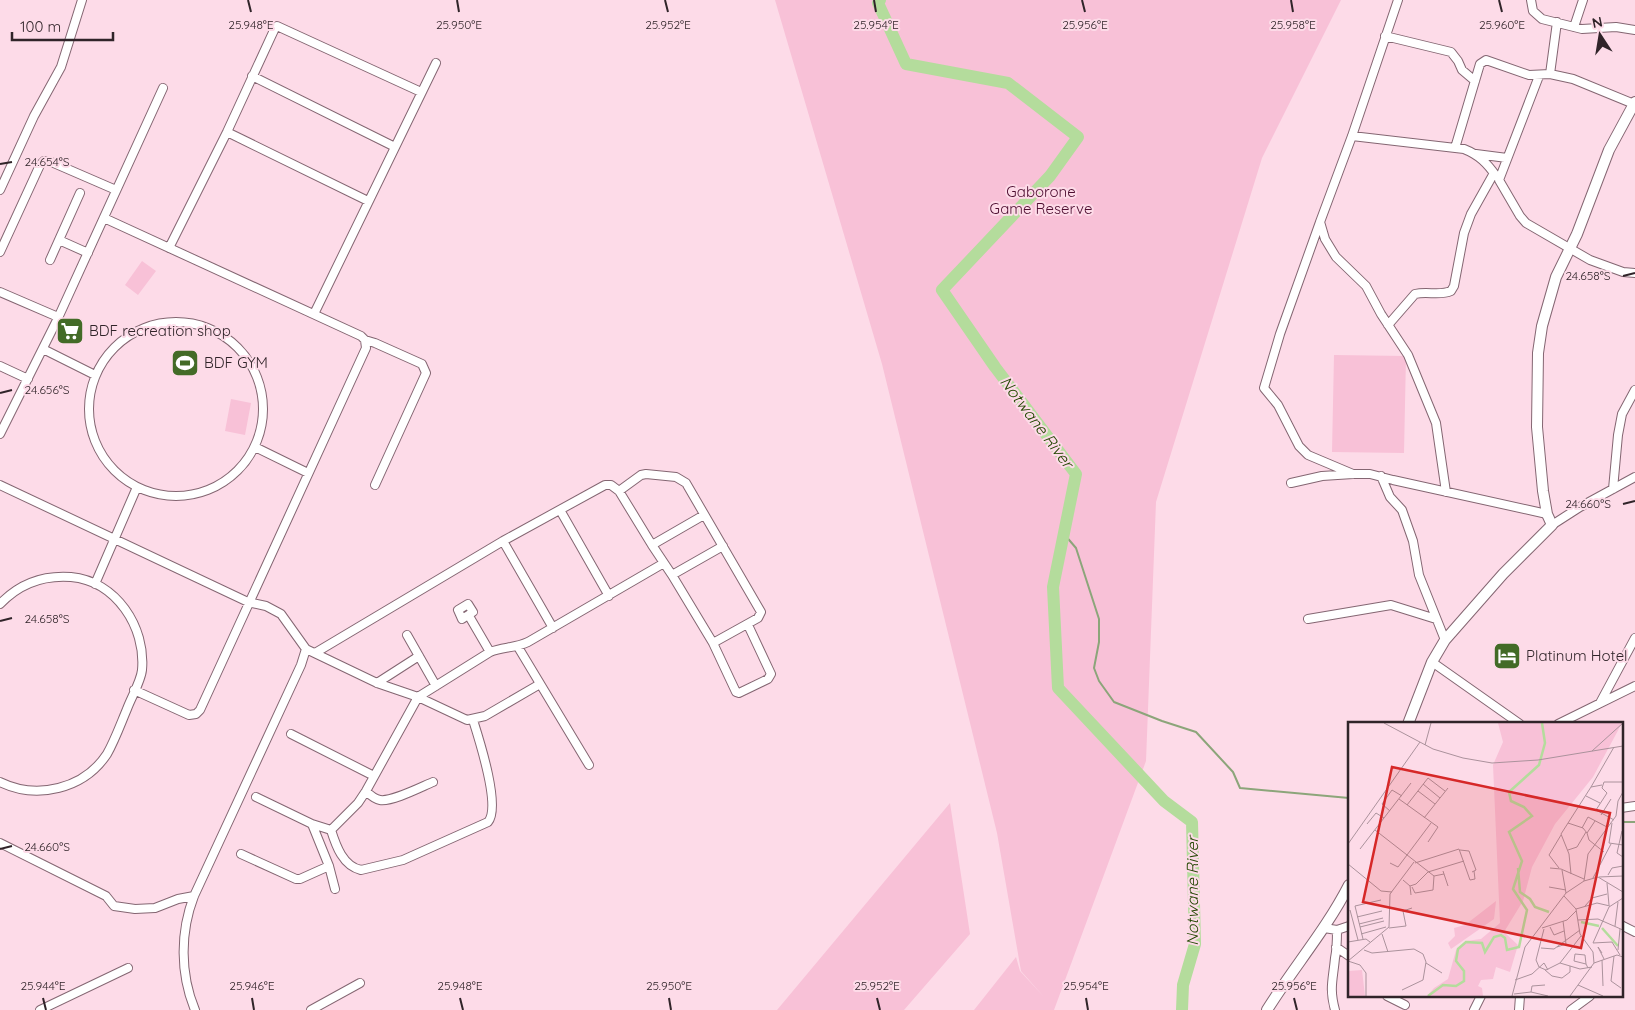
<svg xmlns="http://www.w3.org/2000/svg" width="1635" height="1010" font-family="Quicksand,sans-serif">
  <rect width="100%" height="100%" fill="#fddbe8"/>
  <path fill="#f8c1d7" d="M775,0H1341L1262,158L1156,502L1146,761L1054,1010H974L1016,957L1020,971L1044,997L1021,971L997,833L882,364Z
    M142,261L156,271L138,295L125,285Z
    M1334,355L1406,356L1404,453L1332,452Z
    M231,399L251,403L245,435L225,431Z
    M950,803L970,934L904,1010H777Z"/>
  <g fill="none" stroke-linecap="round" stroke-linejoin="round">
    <path stroke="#8ca57a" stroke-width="2" d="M1064,534L1076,548L1099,619V642L1094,668L1099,681L1114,702L1162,721L1196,732L1233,772L1240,788L1349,798
      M1621,822H1635"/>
    <path stroke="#b4dc9c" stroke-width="12" d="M880,0L878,3L906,64L1008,83L1078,137L1050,176L942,290L995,367L1076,474L1053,587L1058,688L1164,801L1192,822L1195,944L1183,985L1182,1010"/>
    <g stroke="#846672" stroke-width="10">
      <path id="minor" d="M1398,0L1352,136L1320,222L1325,239L1336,257L1366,286L1381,314L1408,355L1436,423L1446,492
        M1531,0L1533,11L1542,19L1582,29L1616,27L1635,30
        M1574,27L1583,0
        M1385,36L1451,52L1458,61L1462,70L1475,81
        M1550,74L1557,22
        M252,76L395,147
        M1539,76L1499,180L1520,216L1526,223L1590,260L1623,272L1635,273
        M227,132L368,201
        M1352,136L1464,149C1479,155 1487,163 1496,176
        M1455,148L1480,64L1486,60L1529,75L1550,74L1573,79L1634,104
        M1476,154L1507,158
        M0,190L34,116L61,67L82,0
        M104,218L361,336L365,340L375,343L422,364L426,373L375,485
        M1320,222L1280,334L1264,388L1278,405L1299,446L1308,455L1353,474
        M59,240L88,253
        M169,248L227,132L275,28L277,26L421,92
        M0,252L40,165L44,161H49L116,190
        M50,260L80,193
        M0,292L58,317
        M314,314L436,63
        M89 409a87 87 0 1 1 174 0a87 87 0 1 1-174 0Z
        M1388,325L1415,294C1427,291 1440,296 1451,291L1454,286L1464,233L1471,214L1494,173
        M43,349L95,375
        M0,366L28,379
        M0,434L58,318L163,88
        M255,447L308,473
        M1381,476L1390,497L1402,510L1413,541L1419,575L1445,640
        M1291,483L1322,476L1353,474H1370L1393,480L1547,514
        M0,485L248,602L266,606L281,614L306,649L377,683L418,697L467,720L485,716L540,684
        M1613,489L1618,435L1622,414L1635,390
        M619,491L641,475L646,474L676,477L686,483L761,612L758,618L713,643
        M560,510L609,596
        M1552,525L1580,507L1635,477
        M503,541L553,628
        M652,545L704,515
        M672,575L723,546
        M95,584L137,487
        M0,604C19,584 44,575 71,577C116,581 146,627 142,670C141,681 131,698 127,709C121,723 115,740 107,754C84,789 37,800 0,782
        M468,604L473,612L462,619L458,610Z
        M469,616L490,652
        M1308,619L1391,605L1436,619
        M407,635L436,686
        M518,647L589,765
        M315,653L503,541L605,485H611L619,491L652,545L672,575L713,643L736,692L739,693L768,679L771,674L748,625
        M1432,662L1520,724
        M377,683L419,656
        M134,690L189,715L196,714L200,710L366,348L365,340
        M1600,703L1635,638
        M1558,724L1635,686
        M291,734L374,776
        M366,791C370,795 374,799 380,800C392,802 421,787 433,782
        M256,797L312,824L329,866L335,889
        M1621,808L1635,806
        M312,824L331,830L358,803L366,791L418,697L490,652C503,647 515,648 528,642L664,563
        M331,830C336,846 343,866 361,870L403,860L488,822C501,807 479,739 473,720
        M0,843L106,896L114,906L135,909L155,908L178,899L194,896
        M241,854L296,879H300L329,866
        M1621,925L1635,932
        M1324,928L1337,930L1349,926
        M1336,947L1349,956
        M1387,996L1405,1005
        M40,1010L128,968
        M195,1010C180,974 180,932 194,896L301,665L306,649
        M311,1010L360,983
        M1335,1010C1329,988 1333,980 1335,958C1337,949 1337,939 1337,930
        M1474,1010L1481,996
        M1519,1010L1520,996
        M1571,1010L1590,996"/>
    </g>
    <g stroke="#846672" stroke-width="12">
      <path id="tertiary" d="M1408,724L1432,662L1445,640L1503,574L1552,525L1547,514L1543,491L1537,427L1538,353L1542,326L1556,277L1577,234L1609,150L1635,102
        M1267,1010C1293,968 1326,930 1349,885"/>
    </g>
    <use href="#minor" stroke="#fff" stroke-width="8"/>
    <use href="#tertiary" stroke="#fff" stroke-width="10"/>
  </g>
  <path fill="none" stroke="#302429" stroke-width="2" d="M248,0L251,12M457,0L459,12M665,0L668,12M874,0L876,12M1082,0L1085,12M1291,0L1293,12M1499,0L1502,12M0,164L12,162M1623,276L1635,273M0,393L12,390M1623,504L1635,501M0,621L12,618M0,849L12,846M43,998L46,1010M252,998L254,1010M460,998L463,1010M669,998L671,1010M877,998L880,1010M1086,998L1088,1010M1294,998L1297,1010"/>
  <defs>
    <g id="supermarket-square" transform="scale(1.4375)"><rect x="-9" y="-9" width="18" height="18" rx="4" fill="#436b27" stroke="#fddbe8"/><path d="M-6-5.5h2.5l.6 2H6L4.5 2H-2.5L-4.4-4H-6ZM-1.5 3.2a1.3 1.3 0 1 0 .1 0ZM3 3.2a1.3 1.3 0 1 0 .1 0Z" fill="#fff"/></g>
    <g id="stadium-square" transform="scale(1.4375)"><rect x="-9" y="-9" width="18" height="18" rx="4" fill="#436b27" stroke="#fddbe8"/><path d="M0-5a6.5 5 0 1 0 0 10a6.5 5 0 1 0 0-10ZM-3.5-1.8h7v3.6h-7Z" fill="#fff"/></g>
    <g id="hotel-square" transform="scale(1.4375)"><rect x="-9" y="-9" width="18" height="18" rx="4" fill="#436b27" stroke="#fddbe8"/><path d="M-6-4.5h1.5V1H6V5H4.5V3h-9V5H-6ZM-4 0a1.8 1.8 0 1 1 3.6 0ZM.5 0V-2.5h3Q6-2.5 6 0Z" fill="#fff"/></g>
  </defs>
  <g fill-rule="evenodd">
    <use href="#supermarket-square" x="70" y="331"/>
    <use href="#stadium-square" x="185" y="363"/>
    <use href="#hotel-square" x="1507" y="656"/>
  </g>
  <g text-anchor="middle" stroke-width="4" stroke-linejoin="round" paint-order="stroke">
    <g font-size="15" fill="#4d0d30" stroke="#fddbe8">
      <text x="1041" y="197">Gaborone<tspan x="1041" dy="17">Game Reserve</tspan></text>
    </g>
    <g font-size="15" fill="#302429" stroke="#fddbe8" text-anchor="start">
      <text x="89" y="336">BDF recreation shop</text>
      <text x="204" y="368">BDF GYM</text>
      <text x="1526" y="661">Platinum Hotel</text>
    </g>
    <g font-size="16" font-style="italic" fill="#234702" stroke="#fddbe8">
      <text transform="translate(1037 422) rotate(53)" y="6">Notwane River</text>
      <text transform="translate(1192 891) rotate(-90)" y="6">Notwane River</text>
    </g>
  </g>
  <g transform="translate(1348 722)">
    <rect width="275" height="275" fill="#fddbe8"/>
    <path d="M150,1H274L245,55L207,102L184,145L175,179L156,210L170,223L162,250L148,245L145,257L133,258L130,264L134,266L135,274H79L86,266L100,257L108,228L118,219L133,217L152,201L145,43L155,20ZM148,179L146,197L103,227L100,221L107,214L106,206L117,203ZM14,248L17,274H1L0,249Z" fill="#f8c1d7"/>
    <path fill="none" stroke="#b4dc9c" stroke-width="2.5" d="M170,146L172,170L182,177L187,185L201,190M233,200L251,204M254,206L270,224M80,274L95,263L108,264L116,259V249L108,239L110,227L118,220L134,221L137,230L146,215L153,213L157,216L159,228L171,225L179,188L165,167L174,139L161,110L184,94L176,85L163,79L161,70L191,43L197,21L194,1"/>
    <path fill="none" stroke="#ab929c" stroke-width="1" d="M36,1L85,27L115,36L144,41L190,38L275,24M77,23L83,1M244,29L275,1M75,62L92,76M243,65L266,25M70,69L87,82M238,74L252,81M51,77L90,105L80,120M59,83L80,56L97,69M42,89L34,82L44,68L54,74M253,93L263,77M76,96L100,66M266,98L248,88L259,71L254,66L256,60H275M247,99L239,111L241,118L256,130M220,101L235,106L239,111M264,101L261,121L275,123M19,102L28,91L36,96M234,106L240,95L259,105M27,108L86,154L96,152M274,109L269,131L275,135M0,122L72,20M12,127L63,61M112,128L121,129L128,148L124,150M220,128L229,125L238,110M42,141L50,145L83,101M67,141L111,127L122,158L127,157L126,149M0,142L33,169L44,170M202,146L213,147L236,157M211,146L201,133L213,113M214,148L218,171M95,149L100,164M223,152L221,132L213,112L243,65L254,63M260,153L264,146L275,144M251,155L275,154M245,156L263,122M55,158L62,164L63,173M236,159L240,132L268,94L270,79L275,70M259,161L261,183M62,164L68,162L80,150L116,139M64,165L67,171L85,168L86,154M201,165L218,168M216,174L228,187L232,212L245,230L246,241M237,184L244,176L259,172M228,187L249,181L262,184M2,188L10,218M9,195L34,189M230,198L250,197L275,208M11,202L35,196M267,204L270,180M12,205L36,199M202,205L206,213L216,209M41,206L58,204L55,189L64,186M194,206L219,198L228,189M196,207L188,238L191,245L198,248L212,241L232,247L244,245M13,212L38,205M34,212L40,230M15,217L7,184L33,178M0,220L18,217L22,220M245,221L261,185L275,176M245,221L264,220L272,233M209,225L218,222L215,199M193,226L206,227L232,208M16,228L24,231L66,227L75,232L78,240L75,258L54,268M270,228L272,207M254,231L250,225L256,237M266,234L263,259L273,266M254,238L255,264M0,239L41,205L42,172L66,140M0,239L12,243L18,251V274M78,241L94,251M212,241L233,214M238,242L237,233L227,232L226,239L238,242L240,246M197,248L204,254L214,256L222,250V244M167,258L184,252L196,241L200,248M230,263L255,274M183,270L184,264L197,263M166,272L183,270L200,274M164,274L177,225L218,171L236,159L250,155L275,170M222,274L246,241L269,233L275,235"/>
    <path fill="#d62828" fill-opacity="0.15" stroke="#d62828" stroke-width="2.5" d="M44,45L262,91L233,226L15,180Z"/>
    <rect width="275" height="275" fill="none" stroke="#302429" stroke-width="2.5"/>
  </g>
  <g font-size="12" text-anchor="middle" fill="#302429" stroke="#fddbe8" stroke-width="4" stroke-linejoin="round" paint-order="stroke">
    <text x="251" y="29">25.948°E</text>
    <text x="459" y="29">25.950°E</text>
    <text x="668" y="29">25.952°E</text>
    <text x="876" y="29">25.954°E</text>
    <text x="1085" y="29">25.956°E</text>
    <text x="1293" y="29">25.958°E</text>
    <text x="1502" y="29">25.960°E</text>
    <text x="47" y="166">24.654°S</text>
    <text x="1588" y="280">24.658°S</text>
    <text x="47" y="394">24.656°S</text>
    <text x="1588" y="508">24.660°S</text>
    <text x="47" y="623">24.658°S</text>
    <text x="47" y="851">24.660°S</text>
    <text x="43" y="990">25.944°E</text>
    <text x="252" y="990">25.946°E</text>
    <text x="460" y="990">25.948°E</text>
    <text x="669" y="990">25.950°E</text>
    <text x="877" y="990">25.952°E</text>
    <text x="1086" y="990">25.954°E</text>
    <text x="1294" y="990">25.956°E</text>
  </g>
  <g transform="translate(1600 35) rotate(348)" stroke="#fddbe8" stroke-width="4" paint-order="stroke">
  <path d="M0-4L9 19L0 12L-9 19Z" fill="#302429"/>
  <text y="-8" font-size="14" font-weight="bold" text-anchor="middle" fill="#302429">N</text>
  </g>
  <path d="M12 32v8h101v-8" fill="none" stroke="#302429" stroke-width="2.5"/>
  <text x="20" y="32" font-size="15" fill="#302429" stroke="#fddbe8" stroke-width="4" paint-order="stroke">100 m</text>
</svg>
